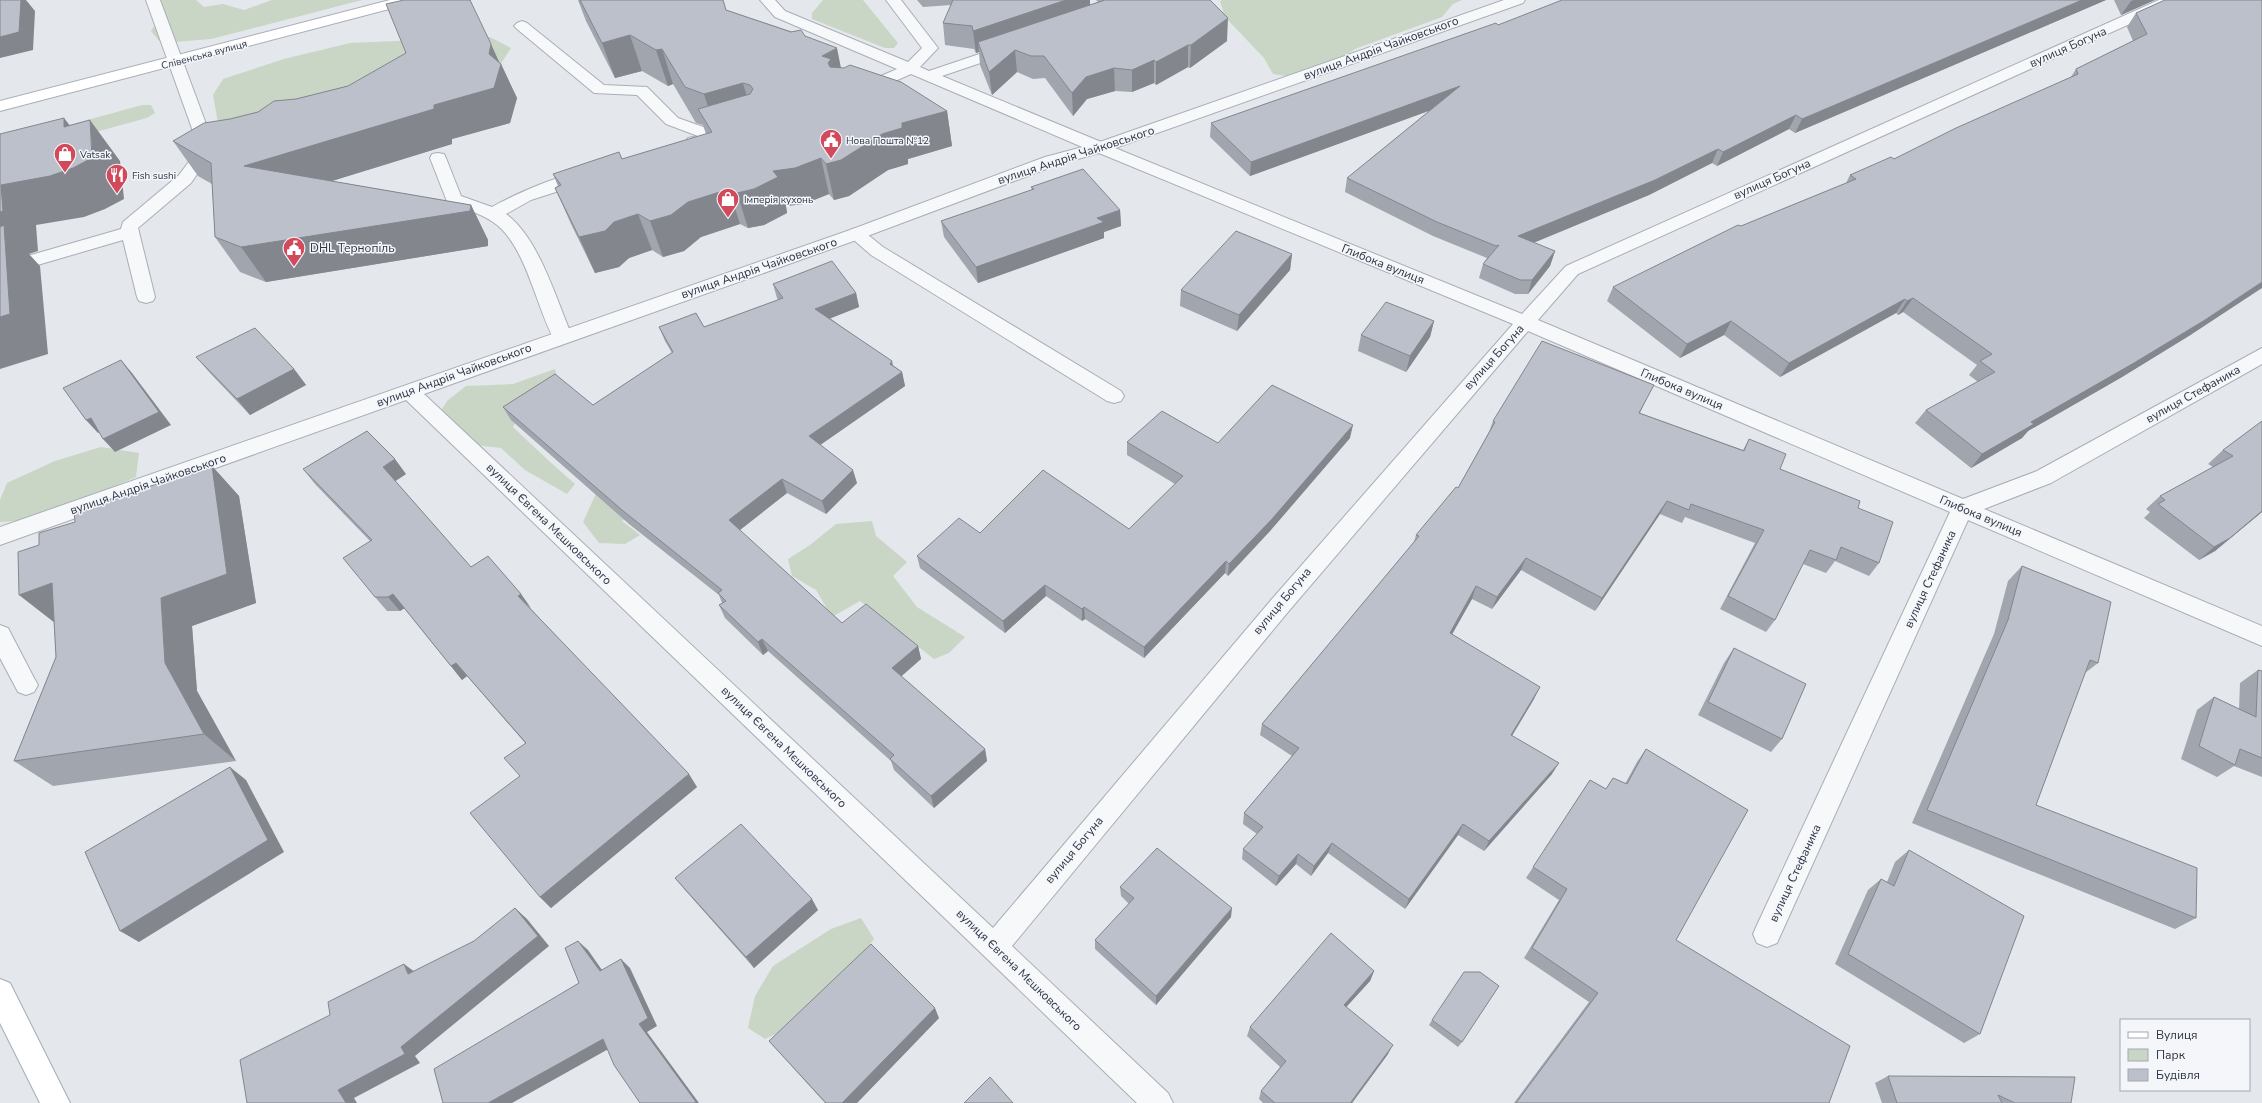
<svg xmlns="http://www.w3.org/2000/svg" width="2262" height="1103" font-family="'Nunito Sans',sans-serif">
  <rect width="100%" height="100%" fill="#e4e7ec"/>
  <path fill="#c9d6c5" d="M155,0H196L204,7L223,4L244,10L272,0H362L211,39L161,43L151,31L160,17Z
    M823,0H863L898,43L894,48H885L812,19V13Z
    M1222,0H1462L1453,4L1442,17L1355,49L1321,73L1304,79L1273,74L1264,58L1225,17L1220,1Z
    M490,37L511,48L500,65L218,123L213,95L223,79L284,59L350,43Z
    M142,105H151L155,113L147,118L0,158V144Z
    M555,369L559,382L524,407L513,427L550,462L575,484L567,494L525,470L501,448L465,444L435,421L447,401L466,386L513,384Z
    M101,447L139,453L136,477L37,520L0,522V500L7,483L55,461Z
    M599,487L655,494L622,521L640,535L625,544L599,543L583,522Z
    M872,521L876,536L907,562L893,576L917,607L965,637L949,653L934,659L860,601L832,617L816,590L792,576L788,559L810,545L836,524Z
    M861,918L874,939L862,954L788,1028L765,1039L748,1028L755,996L773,966L831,929Z"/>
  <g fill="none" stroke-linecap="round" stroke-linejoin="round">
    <g stroke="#a9aeb7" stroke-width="2">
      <path id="service" d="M146,0H160L215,148L191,183L138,228L155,297L153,301L146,303L139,301L137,297L123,240L0,276V264L121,229L123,222L179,175L199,148Z
        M760,0H775L785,11L908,62L922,48L886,0H901L938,48L920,67L929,71L1003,46H1013L1016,49L1013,52L942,76L1106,144L1108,148L1106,152H1094L911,74L868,93H856L854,90L856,87L897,69L775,17Z
        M522,21L527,23L604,85L647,87L678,118L720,133L722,136C717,144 697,148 688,146L686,142L688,138L698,136L666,124L637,95L594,93L517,29L514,26L517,23Z
        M438,153L444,154L446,158L461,196L492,207C511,196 574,167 593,172L596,176L593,180L531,200L506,214C539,238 556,299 572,336L569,341L562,343L555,341C536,308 526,244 493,222C480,213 463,208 448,204L430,158L432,154Z
        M856,228L862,230L883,247L1121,391L1124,396L1121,401L1114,403L1107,401L871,255L847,234L850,230Z
        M0,625L8,628L34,678L38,685L34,692L26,695L18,692L0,658Z"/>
    </g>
    <g stroke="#a9aeb7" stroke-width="2">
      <path id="minor" d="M1504,0H1525L1523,3L1115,148L1522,314L1566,266L2159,0H2178L2176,3L1578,274L1538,320L1963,499L2037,471L2262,348V364L2051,483L1984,509L2262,626V646L1968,520L1777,943L1767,947L1757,943L1753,934L1757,925L1950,512L1528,331L1288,612L1012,946L1168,1093L1173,1103H1137L406,400L0,545V527L850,230L1045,157L1094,144ZM1099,153L1513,324L1272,599L993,928L424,394L862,238L1057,165Z"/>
    </g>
    <g stroke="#a9aeb7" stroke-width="2">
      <path id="secondary" d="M390,0H414L412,3L0,111V101Z"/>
    </g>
    <g stroke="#a3abb8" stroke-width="2">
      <path id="primary" d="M0,979L10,983L70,1103H40L0,1023Z"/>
    </g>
    <use href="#service" fill="#f7f8fa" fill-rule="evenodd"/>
    <use href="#minor" fill="#f7f8fa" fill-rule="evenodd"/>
    <use href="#secondary" fill="#fff" fill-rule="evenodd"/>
    <use href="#primary" fill="#fff" fill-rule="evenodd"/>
  </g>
  <path fill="#a1a5ae" d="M578,0H723L726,10L805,36L841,68L947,111L952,146L908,159V164L888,170L849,196L834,200L829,194L804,204L786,206L787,213L764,225L748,228L740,224L701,237L684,251L663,257L652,250L629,258L619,267L595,273L571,224L555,188L558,186L553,174L622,159L706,134L703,125L696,123L673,84L668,86L642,71L615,78L586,21Z
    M917,0H1090V5L1098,2L1096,0H1210L1227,41L1190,68L1188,67L1156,85L1154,83L1132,92L1115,91L1087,99L1073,116L1045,78L1033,79L1017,72L992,95L980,65L979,52L976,53L974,49L945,45L943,23L951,5L923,7Z
    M2106,0L1795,133L1789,129L1717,166L1712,163L1649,195L1533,243L1555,251L1550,266L1528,294H1515L1479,278L1483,264L1487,258L1433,236L1345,192L1347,178L1431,110L1250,176L1210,137L1211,123L1498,25Z
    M2114,0H2155L2121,15Z
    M2165,0L2192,334L2122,377L2028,431L2022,438L1971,468L1915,423L1926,410L1978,382L1969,375L1977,365L1903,312L1898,315L1896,313L1780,377L1724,335L1680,358L1607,301L1613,287L1741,226L1846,183L1850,175L1894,159L2071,77L2076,69L2133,41L2127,27L2136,13Z
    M499,62L501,64L517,98L510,123L452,139V144L332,181L471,205L488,240V246L266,282L240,272L215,237L212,184L198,176L173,141L230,119L258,112L296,99L348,86Z
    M1031,187L1120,210L1121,226L1104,232V238L978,283L944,237L941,221L1032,190Z
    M1292,254L1290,270L1237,331L1180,306L1181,290Z
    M773,284L856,293L859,307L830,318L902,372L905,386L820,445L857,483L826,514L787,493L739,530L842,623L918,646L921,659L901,676L985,749L987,761L934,808L894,770L891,761L768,651L763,655L725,618L719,605L722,603L719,595L629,524L511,420L503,407L593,405L672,353L665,341L659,327H704L778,300L777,298Z
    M1434,321L1430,337L1406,372L1358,351L1361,335Z
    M196,357L294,369L306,385L250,415L210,373Z
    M1647,398L1640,413L1743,450L1749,439L1780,469L1858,508L1879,563L1869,576L1835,561L1826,573L1803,564L1775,620L1766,632L1720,609L1755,543L1685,517L1682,523L1660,514L1595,611L1521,570L1492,609L1472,599L1452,634L1534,699L1512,736L1552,774L1484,851L1458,835L1405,909L1328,853L1311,876L1296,864L1276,886L1242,859L1243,849L1257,834L1243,824L1244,813L1292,756L1260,735L1262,724L1414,542L1416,535L1458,488L1489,432L1493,421Z
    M2262,421V512L2215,551L2199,560L2144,518L2150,512L2146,509L2160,496L2213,467L2208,464L2223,450Z
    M1350,438L1270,531L1228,576L1225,573L1144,658L1085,619L1082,621L1046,596L1005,633L920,568L917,556L980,533L1129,529L1175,484L1127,455V442L1218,443Z
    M212,466L239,496L256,603L192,626L197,691L236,761L53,786L14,761L56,657L54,623L39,545L75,522Z
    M303,469L406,474L395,481L471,567L521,594L530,608L697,787L551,908L540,897L520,776L525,743L467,676L462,680L404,608L400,611H387L375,597L370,541L315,484Z
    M2022,566L2098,663L2085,673L2036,805L2196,918L2175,929L1912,823L1994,634L2008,581Z
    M1734,648L1782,739L1771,752L1698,715L1724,663Z
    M2258,670L2262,671V777L2234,766L2217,777L2181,759L2197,710L2214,697L2239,709L2240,683Z
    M1646,749L1676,940L1829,1103H1514L1589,1002L1524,958L1559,900L1526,878L1590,780L1606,789L1613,778L1625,784L1637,762Z
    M1909,850L1980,1034L1964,1043L1835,964L1868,890L1881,879L1887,882L1895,862Z
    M675,878L818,910L754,968L684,889Z
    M1120,887L1231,917L1156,1005L1095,949V940L1129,904L1121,896Z
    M1374,971L1370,981L1346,1007L1388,1054L1352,1103H1263L1259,1099L1261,1091L1280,1067L1247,1036L1250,1027Z
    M939,1018L857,1103H825L777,1050L769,1041Z
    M1432,1020L1462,1042L1458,1047L1429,1025Z
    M1888,1076L2071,1103H1882L1875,1083Z"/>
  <path fill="#83868d" d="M21,0H26L35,11L33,50L0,58V37Z
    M1066,0H1090V14L978,42L979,52L976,53L973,31Z
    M2082,0H2106L1795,133L1802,119Z
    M2134,0H2155L2121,15L2131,1Z
    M1228,18L1227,41L1190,68L1191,45Z
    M630,35L642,71L615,78L602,43Z
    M491,44L501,66V64L517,98L510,123L452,139V144L267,201L244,166L434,105L489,54Z
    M1188,45V67L1156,85V62Z
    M837,48L844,83L834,89L822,56Z
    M662,49L673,84L668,86L656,50Z
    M1015,50L1017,72L992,95L989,72Z
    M1154,60V83L1132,92V70Z
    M1114,68L1115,91L1087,99L1073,116L1072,93L1086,77Z
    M743,83L753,119L715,129L704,94Z
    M1460,86L1456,101L1250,176L1251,162Z
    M947,111L952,146L908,159V164L888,170L849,196L834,200L826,164L902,123Z
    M1796,115L1789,129L1717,166L1723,152Z
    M64,118L92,154L90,120L120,161L124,199L105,209L84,217L36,225L38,251L29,254L40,266L48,354L0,369V212L1,185L64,127Z
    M1718,149L1712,163L1649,195L1514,251L1518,236Z
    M821,158L829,194L804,204L786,206L787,213L764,225L748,228L737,193L773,171Z
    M729,189L740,224L701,237L684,251L663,257L650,221L688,202Z
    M471,205L488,240V246L266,282L241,247Z
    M1120,210L1121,226L1104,232V238L978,283L976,267L1097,218Z
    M638,214L652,250L629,258L619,267L595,273L579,237L614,222Z
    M1555,251L1550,266L1528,294L1532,280Z
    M1292,254L1290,270L1237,331L1239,315Z
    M2262,282V288L2192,334L2122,377L2028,431L2022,438L1971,468L1982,454L2031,422Z
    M856,293L859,307L819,323L815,309Z
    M1913,298L1903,312L1898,315L1907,301Z
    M1905,299L1896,313L1780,377L1789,363Z
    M1434,321L1430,337L1406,372L1410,356Z
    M1731,321L1724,335L1680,358L1687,344Z
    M121,360L132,373L171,425L115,452L103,439Z
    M892,361L895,375L890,364Z
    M294,369L306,385L250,415L237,399Z
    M902,372L905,386L813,450L809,436Z
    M91,418L103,430L98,433L86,420Z
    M1353,425L1350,438L1270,531L1228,576L1229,564Z
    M395,459L406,474L394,482L383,467Z
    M212,466L239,496L256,603L192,626L197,691L236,761L204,734L165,663L161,598Z
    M853,470L857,483L826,514L822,501Z
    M782,479L787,493L735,534L729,520Z
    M1667,501L1660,514L1595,611L1602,598Z
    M2262,511V512L2215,551L2199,560L2214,547Z
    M1526,558L1521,570L1492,609L1497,597Z
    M1226,561L1225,573L1144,658V647Z
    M52,583L55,623L19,595Z
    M1045,585L1046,596L1005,633L1003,621Z
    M1476,586L1472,599L1446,645L1450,633Z
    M393,594L405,608L400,611L388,597Z
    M521,594L531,608L518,596Z
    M1084,607L1085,619L1082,621V609Z
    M762,639L768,651L763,655L758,642Z
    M918,646L921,659L896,681L892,668Z
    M456,663L467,676L462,680L451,666Z
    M1540,687L1534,699L1505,747L1511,735Z
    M985,749L987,761L934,808L931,796Z
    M1559,763L1552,774L1484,851L1489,841Z
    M230,767L246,780L284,852L139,942L120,931Z
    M689,774L697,787L551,908L540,897Z
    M1463,824L1458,835L1405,909L1409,899Z
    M1332,843L1328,853L1311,876L1314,866Z
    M1298,854L1296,864L1276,886L1279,876Z
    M812,899L818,910L754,968L746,957Z
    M515,908L527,919L549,946L415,1056L420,1063L354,1098L357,1103H346L338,1090L401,1047Z
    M1232,908L1231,917L1156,1005V996Z
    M578,941L588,950L609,980L600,971Z
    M621,959L630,968L657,1026L647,1032L699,1103H695L639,1024Z
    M404,964L419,975L408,974Z
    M1374,971L1370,981L1339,1015L1344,1005Z
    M935,1008L939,1018L857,1103H842Z
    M603,1039L612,1047L512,1103H488Z
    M1393,1045L1388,1054L1352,1103H1351Z"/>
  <path fill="#bbc0ca" stroke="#83868d" d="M0,0H21L19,32L0,37Z
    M404,0H470L491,44L489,54L501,64L494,88L434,105V109L244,166L471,205L470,211L241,247L215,237L211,163L173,141L204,123L230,119L258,112L274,101L296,99L348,86L406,53L386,4Z
    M580,0H723L726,10L791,32L801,30L805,36L837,48L822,56L831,59L828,63L830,67L844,68L850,65L901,82L947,111L902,123V128L882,134L841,160L826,164L821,158L795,168L773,171L778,177L754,189L737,193L729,189L688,202L671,215L650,221L638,214L614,222L605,231L579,237L555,188L561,185L553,174L619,152L622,159L712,132L698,109L750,94L753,89L750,85L743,83L704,94L685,87L662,49L656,50L630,35L602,43Z
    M953,0H1066L973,31L972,26L943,23Z
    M1105,0H1210L1228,18L1191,45H1188L1156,62L1154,60L1132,70L1114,68L1086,77L1072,93L1044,56H1031L1015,50L989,72L978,42Z
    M1562,0H2082L1802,119L1796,115L1723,152L1718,149L1655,180L1518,236L1555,251L1532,280H1520L1483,264L1499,245L1496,246L1437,222L1347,178L1460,86L1251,162L1211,123L1496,23L1498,25Z
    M2165,0H2262V282L2205,320L2134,363L2031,422L2034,424L1982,454L1926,410L1995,372L1980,361L1992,354L1913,298L1907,301L1905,299L1789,363L1731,321L1687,344L1613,287L1738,225L1741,226L1856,179L1850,175L1891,157L1894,159L1956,128L2078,74L2076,69L2147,34L2136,13Z
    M64,118V127L90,120L92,158L73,168L50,176L1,185L3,211L0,212V134Z
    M1083,169L1120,210L1097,218L1104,222L976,267L941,221L1034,189L1031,187Z
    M4,225L10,314L0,317V227Z
    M1236,231L1292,254L1239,315L1181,290Z
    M832,261L856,293L815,309L892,361L890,364L902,372L809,436L853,470L822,501L782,479L729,520L842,623L866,604L918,646L892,668L985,749L931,796L890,759L894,755L762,639L758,642L719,605L726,601L718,593L722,590L622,510L503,407L555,374L593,405L673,352L659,327L696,313L704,327L783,298L773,284Z
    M1386,302L1434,321L1410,356L1361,335Z
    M255,328L294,369L237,399L196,357Z
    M1542,341L1654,385L1639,413L1744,451L1749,439L1786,454L1780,469L1860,501L1858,508L1893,522L1879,563L1841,547L1836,560L1810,550L1775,620L1728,596L1764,530L1691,504L1689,510L1667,501L1602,598L1526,558L1497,597L1476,586L1450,633L1540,687L1511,735L1559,763L1489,841L1463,824L1409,899L1332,843L1314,866L1298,854L1279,876L1243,849L1263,827L1244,813L1299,748L1262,724L1419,536L1416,535L1456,487L1458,488L1495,422L1493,421Z
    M121,360L159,412L103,439L91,418L86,420L63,388Z
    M1272,385L1353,425L1272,519L1229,564L1226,561L1144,647L1084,607L1082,609L1045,585L1003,621L917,556L959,518L980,533L1043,470L1129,529L1183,476L1127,442L1162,411L1218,443Z
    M2262,421V511L2230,538L2214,547L2158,504L2165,500L2160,496L2233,456L2223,450Z
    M367,431L395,459L383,467L471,567L488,556L521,594L518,596L689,774L540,897L470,813L520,776L504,758L526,743L456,663L451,666L393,594L388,597H375L343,558L372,540L303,469Z
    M212,466L227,574L161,598L165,663L204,734L14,761L56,657L52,583L19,595L18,552L39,545V533L75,522L74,511Z
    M2022,566L2111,602L2098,663L2090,660L2036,805L2197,868L2196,918L1927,810L2008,620Z
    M1734,648L1806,684L1782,739L1708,702Z
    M2258,670L2262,671V758L2240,749L2235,765L2199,746L2214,697L2256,717Z
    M1646,749L1748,810L1676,940L1850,1046L1829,1103H1516L1598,993L1532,948L1567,889L1533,867L1590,780L1606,789L1613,778L1627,784Z
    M230,767L268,840L120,931L85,852Z
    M741,824L812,899L746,957L675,878Z
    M1157,848L1232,908L1156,996L1095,940L1134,898L1120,887Z
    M1909,850L2024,916L1980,1034L1848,954L1881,879L1894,886Z
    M515,908L538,936L401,1047L405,1054L338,1090L346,1103H247L240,1060L330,1015L328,1002L404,964L408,974L474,941Z
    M1331,933L1374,971L1344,1005L1393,1045L1351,1102L1352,1103H1275L1261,1091L1286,1061L1250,1027Z
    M578,941L600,971L621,959L648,1018L639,1024L696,1102L695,1103H640L614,1065L603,1039L488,1103H443L434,1069L579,983L565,948Z
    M871,944L935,1008L842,1103H826L769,1041Z
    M1464,972H1480L1499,986L1462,1042L1432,1020Z
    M1888,1076L2075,1077L2071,1103H2015L1998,1095L2002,1103H1897Z
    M990,1077L1013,1103H964Z"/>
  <defs>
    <g id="civic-pin" transform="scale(1.15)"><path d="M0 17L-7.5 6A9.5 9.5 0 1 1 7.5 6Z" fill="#d1495b" stroke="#f4f6f9"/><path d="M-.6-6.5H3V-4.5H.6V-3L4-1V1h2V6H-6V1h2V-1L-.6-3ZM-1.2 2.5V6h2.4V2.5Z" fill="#fff"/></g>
    <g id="shop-pin" transform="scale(1.15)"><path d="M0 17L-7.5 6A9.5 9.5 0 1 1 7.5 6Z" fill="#d1495b" stroke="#f4f6f9"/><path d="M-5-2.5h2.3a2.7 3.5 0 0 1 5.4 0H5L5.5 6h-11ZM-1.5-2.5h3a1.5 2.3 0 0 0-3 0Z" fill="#fff"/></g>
    <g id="restaurant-pin" transform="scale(1.15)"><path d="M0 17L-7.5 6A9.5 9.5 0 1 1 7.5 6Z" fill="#d1495b" stroke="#f4f6f9"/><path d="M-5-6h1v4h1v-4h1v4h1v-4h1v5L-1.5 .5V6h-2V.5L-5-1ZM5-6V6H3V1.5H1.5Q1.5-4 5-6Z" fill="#fff"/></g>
  </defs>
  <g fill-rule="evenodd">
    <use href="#civic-pin" x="831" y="140"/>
    <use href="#shop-pin" x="65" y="154"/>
    <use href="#restaurant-pin" x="117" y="175"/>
    <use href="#shop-pin" x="728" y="199"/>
    <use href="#civic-pin" x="294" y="248"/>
  </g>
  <g text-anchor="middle" stroke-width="3" stroke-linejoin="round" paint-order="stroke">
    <g font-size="10" fill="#2b3445" stroke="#f4f6f9">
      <text transform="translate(204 54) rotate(-15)" y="4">Слівенська вулиця</text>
    </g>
    <g font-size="10" fill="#2b3445" stroke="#f4f6f9" text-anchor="start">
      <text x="846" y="144">Нова Пошта №12</text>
      <text x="80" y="158">Vatsak</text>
      <text x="132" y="179">Fish sushi</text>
      <text x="744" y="203">Імперія кухонь</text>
    </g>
    <g font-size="12" fill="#2b3445" stroke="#f4f6f9">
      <text transform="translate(2068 47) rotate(-24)" y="4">вулиця Богуна</text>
      <text transform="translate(1381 48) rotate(-20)" y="4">вулиця Андрія Чайковського</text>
      <text transform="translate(1076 155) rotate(-18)" y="4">вулиця Андрія Чайковського</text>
      <text transform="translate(1772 179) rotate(-24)" y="4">вулиця Богуна</text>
      <text transform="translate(1383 264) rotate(22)" y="4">Глибока вулиця</text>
      <text transform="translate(759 268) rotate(-19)" y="4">вулиця Андрія Чайковського</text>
      <text transform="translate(1494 357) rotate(-48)" y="4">вулиця Богуна</text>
      <text transform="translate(454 375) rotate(-20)" y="4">вулиця Андрія Чайковського</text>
      <text transform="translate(1682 389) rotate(23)" y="4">Глибока вулиця</text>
      <text transform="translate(2193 394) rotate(-29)" y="4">вулиця Стефаника</text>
      <text transform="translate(148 484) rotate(-19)" y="4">вулиця Андрія Чайковського</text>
      <text transform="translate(1981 516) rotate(23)" y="4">Глибока вулиця</text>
      <text transform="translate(549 524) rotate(44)" y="4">вулиця Євгена Мєшковського</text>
      <text transform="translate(1930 579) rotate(-65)" y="4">вулиця Стефаника</text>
      <text transform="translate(1282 601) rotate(-50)" y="4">вулиця Богуна</text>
      <text transform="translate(784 747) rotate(44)" y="4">вулиця Євгена Мєшковського</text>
      <text transform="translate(1074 850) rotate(-50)" y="4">вулиця Богуна</text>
      <text transform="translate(1795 873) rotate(-65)" y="4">вулиця Стефаника</text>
      <text transform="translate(1019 970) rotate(44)" y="4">вулиця Євгена Мєшковського</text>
    </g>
    <g font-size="12" fill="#2b3445" stroke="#f4f6f9" text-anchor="start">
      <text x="310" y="252">DHL Тернопіль</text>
    </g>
  </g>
  <rect x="2120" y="1019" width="130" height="72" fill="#f4f6f9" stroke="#a4a8b1"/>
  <rect x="2128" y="1032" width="20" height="6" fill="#ffffff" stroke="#a4a8b1"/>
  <text x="2156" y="1039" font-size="12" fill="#2b3445">Вулиця</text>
  <rect x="2128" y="1049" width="20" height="12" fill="#c9d6c5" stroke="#a4a8b1"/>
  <text x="2156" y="1059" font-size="12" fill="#2b3445">Парк</text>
  <rect x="2128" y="1069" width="20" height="12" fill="#bbc0ca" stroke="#a4a8b1"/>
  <text x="2156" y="1079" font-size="12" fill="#2b3445">Будівля</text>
</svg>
